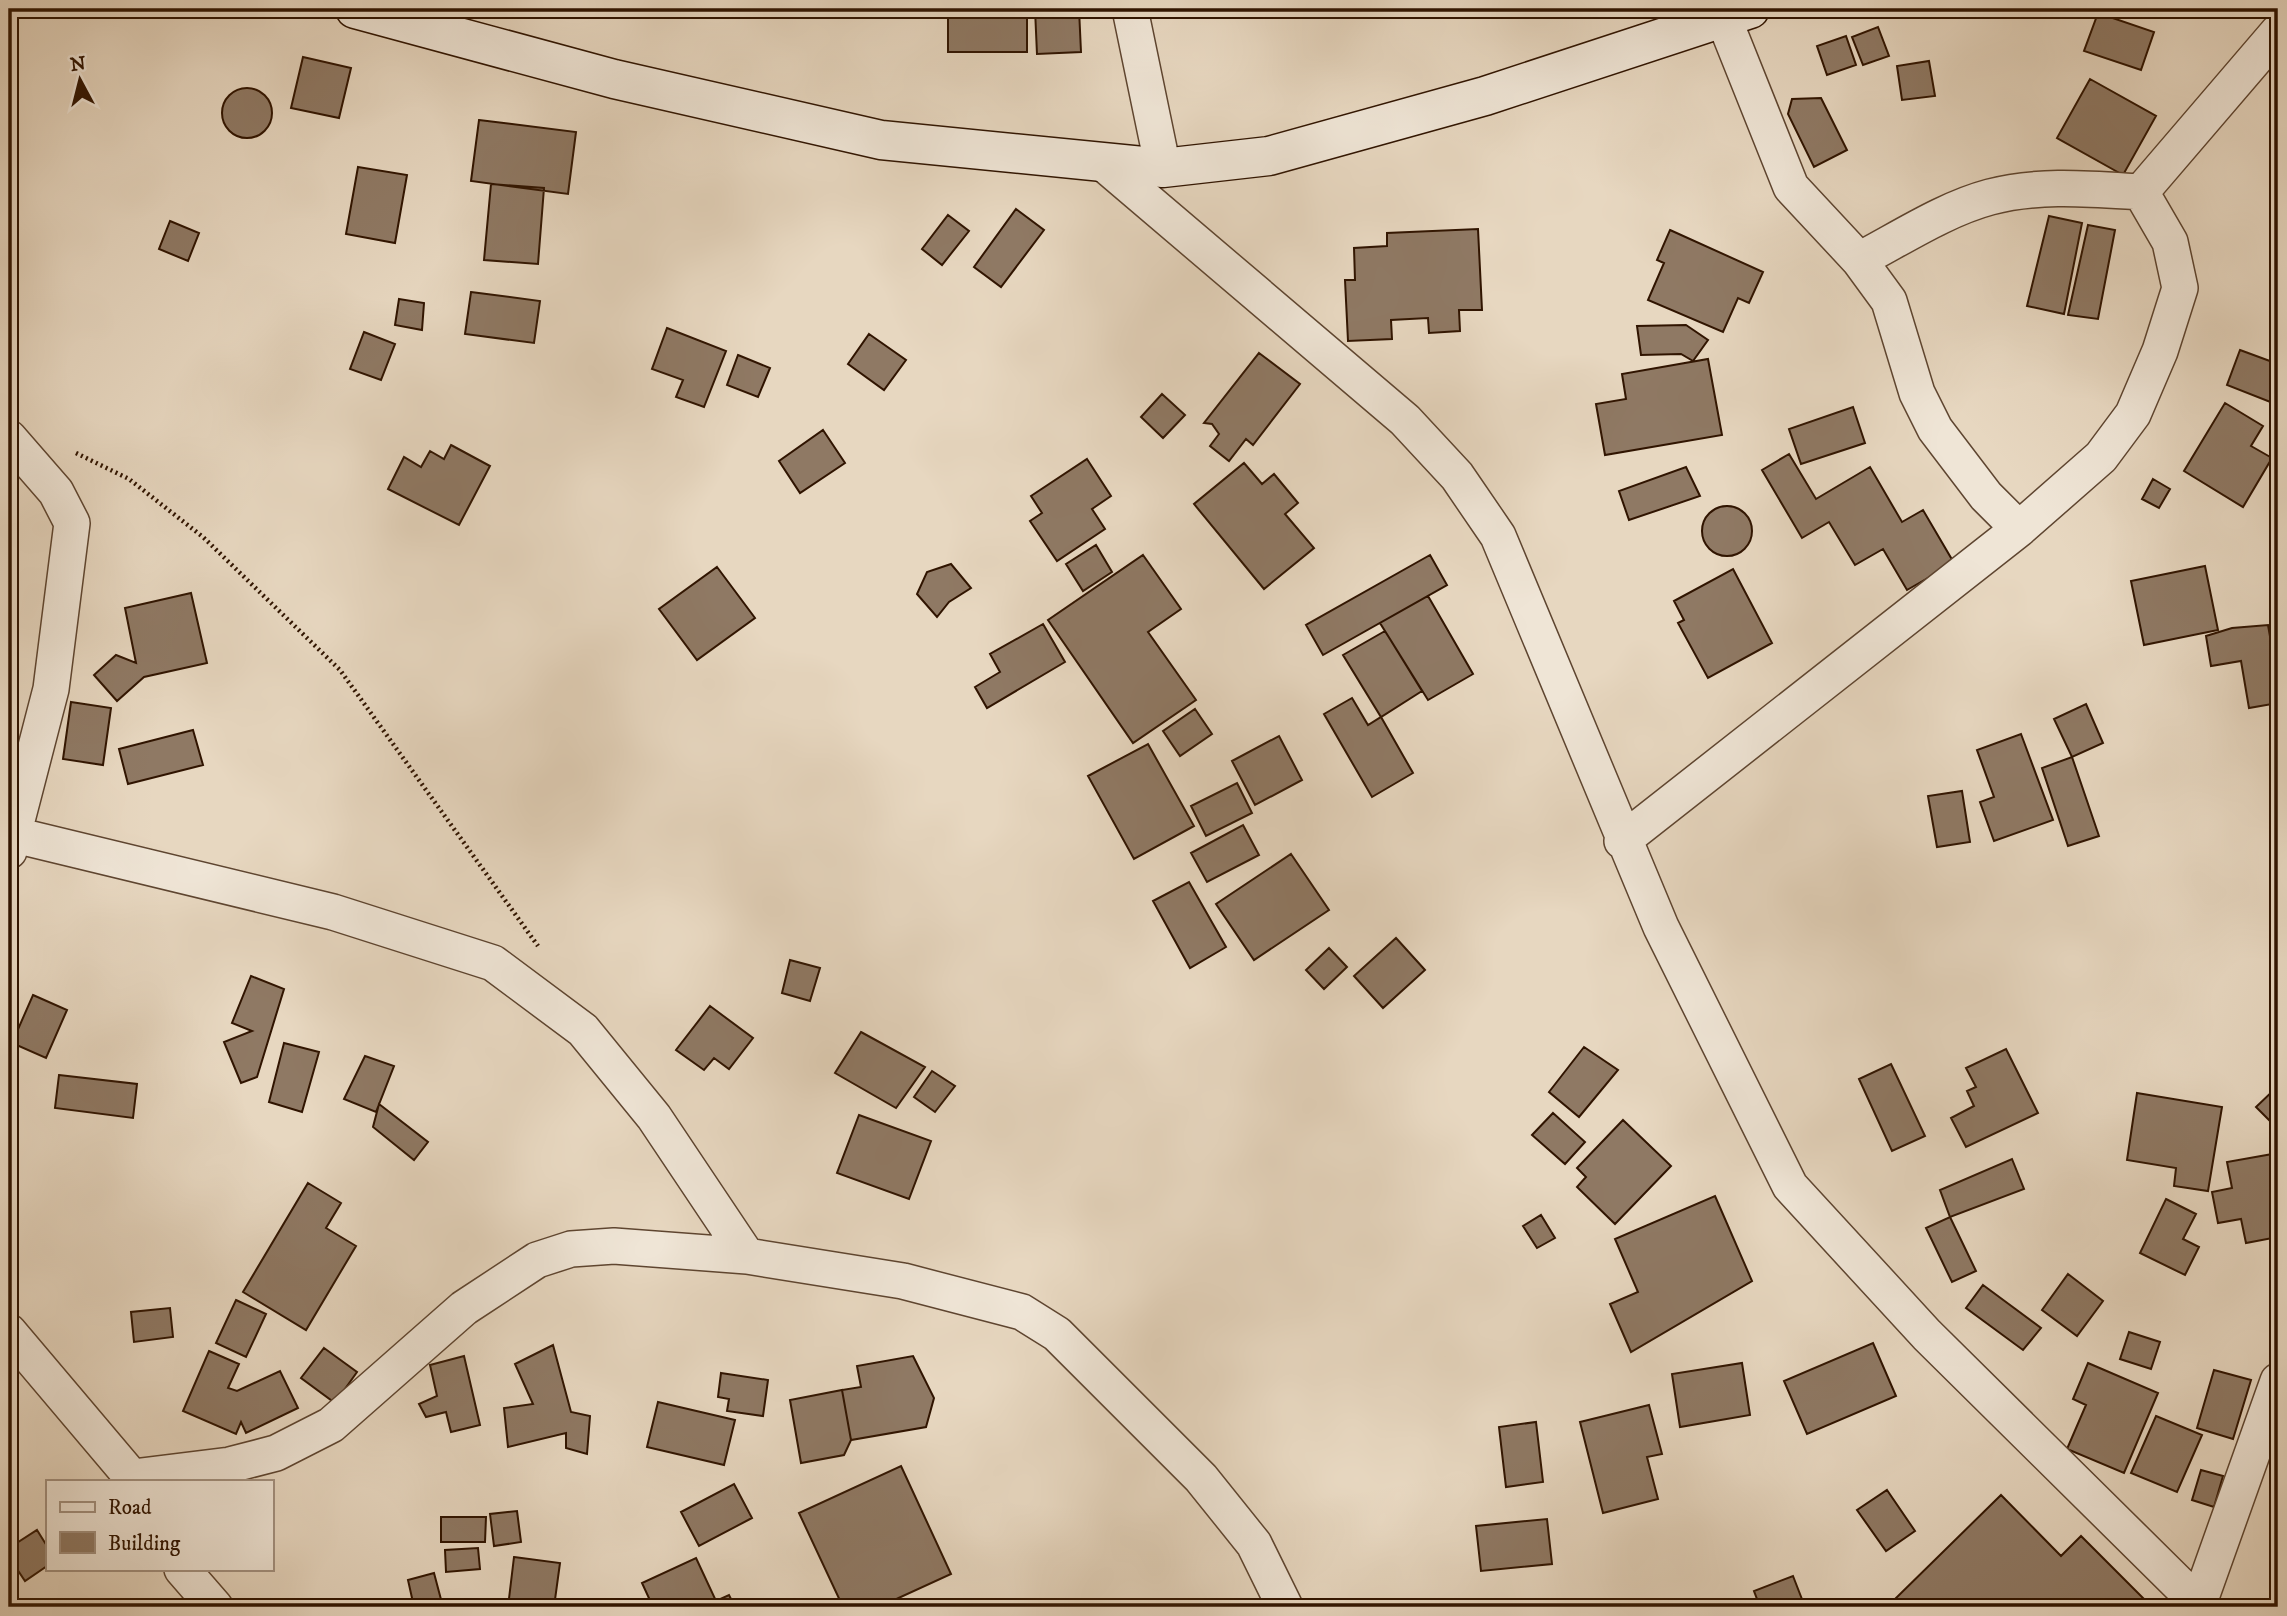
<svg xmlns="http://www.w3.org/2000/svg" width="2287" height="1616" font-family="'IM FELL DW Pica',serif">
  <rect width="100%" height="100%" fill="#e7d7c0"/>
  <filter id="stains"><feTurbulence type="fractalNoise" baseFrequency=".00286" numOctaves="4"/><feColorMatrix values="0 0 0 0 .2 0 0 0 0 .09 0 0 0 0 .02 0 0 0 .5 -.17"/></filter>
  <radialGradient id="worn" r=".72"><stop offset=".6" stop-color="#630" stop-opacity="0"/><stop offset="1" stop-color="#630" stop-opacity=".3"/></radialGradient>
  <path fill="#8f7964" stroke="#301400" stroke-width="2" d="M948,9H1027V52H948Z
    M1035,9H1079L1081,52L1037,54Z
    M2098,13L2154,32L2141,70L2084,51Z
    M1878,27L1889,56L1863,65L1852,37Z
    M1846,36L1856,65L1827,75L1817,46Z
    M303,57L351,68L339,118L291,108Z
    M1929,61L1935,96L1902,100L1897,66Z
    M2090,79L2156,116L2123,175L2057,138Z
    M222 113a25 25 0 1 1 50 0a25 25 0 1 1-50 0Z
    M1821,98L1847,150L1814,167L1788,114L1792,99Z
    M479,120L576,132L568,194L471,181Z
    M358,167L407,175L395,243L346,234Z
    M491,184L544,188L538,264L484,260Z
    M1016,209L1044,230L1001,287L974,267Z
    M948,215L969,231L942,265L922,249Z
    M2049,216L2082,223L2064,314L2027,306Z
    M170,221L199,233L188,261L159,249Z
    M2088,225L2115,230L2098,319L2068,315Z
    M1478,229L1482,310H1459L1460,331L1429,333L1428,318L1391,320L1392,339L1348,341L1345,280H1355L1354,248L1387,246V233Z
    M1670,230L1763,272L1749,303L1738,298L1723,332L1648,300L1664,263L1657,260Z
    M471,292L540,301L534,343L465,334Z
    M399,299L424,303L422,330L395,325Z
    M1686,325L1708,340L1693,361L1681,354L1641,355L1637,326Z
    M667,328L726,351L704,407L676,397L683,380L652,369Z
    M364,332L395,344L381,380L350,369Z
    M869,334L906,360L884,390L848,364Z
    M2240,350L2278,364V405L2227,385Z
    M1259,353L1300,384L1253,445L1246,439L1229,461L1210,446L1219,434L1212,424L1204,423Z
    M738,355L770,368L758,397L727,385Z
    M1708,359L1722,435L1605,455L1596,404L1626,399L1622,374Z
    M1162,394L1185,415L1163,438L1141,417Z
    M2225,403L2263,426L2251,446L2272,458L2243,507L2184,471Z
    M1853,407L1865,443L1801,464L1789,429Z
    M823,430L845,463L800,493L779,461Z
    M451,445L490,466L459,525L388,489L404,457L421,467L430,451L444,459Z
    M1789,454L1816,499L1870,467L1902,522L1923,510L1954,563L1907,590L1883,549L1855,565L1829,522L1802,538L1762,470Z
    M1087,459L1111,496L1092,509L1105,529L1057,561L1030,521L1042,513L1031,496Z
    M1244,463L1262,484L1274,474L1298,503L1285,514L1314,548L1264,589L1194,504Z
    M1686,467L1700,496L1629,520L1619,491Z
    M2153,479L2170,489L2159,508L2142,499Z
    M1702 531a25 25 0 1 1 50 0a25 25 0 1 1-50 0Z
    M1096,545L1112,572L1083,591L1066,564Z
    M1143,555L1181,609L1148,632L1196,700L1133,743L1048,620Z
    M1430,555L1447,585L1323,655L1306,625Z
    M951,564L971,588L949,602L937,617L917,594L927,572Z
    M2205,566L2218,630L2144,645L2131,581Z
    M717,567L755,618L697,660L659,609Z
    M1733,569L1772,643L1708,678L1678,623L1684,620L1674,601Z
    M191,593L207,663L144,677L117,701L94,675L116,655L136,663L125,608Z
    M1428,596L1473,674L1428,700L1380,623Z
    M1043,624L1065,662L987,708L975,687L1000,672L990,654Z
    M2268,625L2278,682V703L2249,708L2241,661L2211,666L2206,636L2232,628Z
    M1385,631L1422,691L1381,717L1343,655Z
    M1352,698L1368,725L1381,717L1413,773L1372,797L1324,714Z
    M71,702L111,708L103,765L63,759Z
    M2086,704L2103,743L2072,757L2054,719Z
    M1195,709L1212,734L1180,756L1163,731Z
    M193,730L203,765L128,784L119,749Z
    M2021,734L2053,820L1994,841L1980,802L1994,797L1977,750Z
    M1279,736L1302,780L1255,805L1232,761Z
    M1148,744L1194,826L1134,859L1088,776Z
    M2072,757L2099,836L2068,846L2042,768Z
    M1237,783L1252,813L1206,836L1191,806Z
    M1962,791L1970,842L1937,847L1928,796Z
    M1243,825L1259,855L1207,882L1191,853Z
    M1291,854L1329,910L1254,960L1216,904Z
    M1189,882L1226,947L1190,968L1153,901Z
    M1396,938L1425,970L1383,1008L1354,976Z
    M1329,948L1347,967L1324,989L1306,970Z
    M790,960L820,968L810,1001L782,993Z
    M251,976L284,989L257,1077L241,1083L224,1042L252,1031L232,1023Z
    M33,995L67,1010L46,1058L12,1043Z
    M710,1006L753,1038L729,1069L714,1058L704,1070L676,1050Z
    M861,1032L925,1067L896,1108L835,1073Z
    M284,1043L319,1052L302,1112L269,1102Z
    M1584,1047L1618,1070L1579,1117L1549,1092Z
    M2006,1049L2038,1113L1966,1147L1951,1118L1974,1106L1967,1091L1976,1087L1966,1068Z
    M365,1056L394,1066L376,1112L344,1099Z
    M1891,1064L1925,1136L1892,1151L1859,1079Z
    M932,1071L955,1086L935,1112L914,1097Z
    M59,1075L137,1084L133,1118L55,1108Z
    M2278,1086V1129L2256,1107Z
    M2137,1093L2222,1107L2208,1191L2174,1186L2176,1168L2127,1160Z
    M379,1104L428,1142L414,1160L373,1127Z
    M1553,1113L1585,1142L1565,1164L1532,1135Z
    M859,1115L931,1141L909,1199L837,1173Z
    M1623,1120L1671,1166L1615,1224L1577,1187L1586,1177L1577,1168Z
    M2278,1153V1237L2246,1243L2241,1219L2218,1223L2212,1192L2232,1188L2227,1162Z
    M2012,1159L2024,1189L1950,1217L1940,1190Z
    M308,1183L341,1203L326,1228L356,1246L306,1330L243,1292Z
    M1715,1196L1752,1281L1631,1352L1610,1304L1638,1292L1615,1239Z
    M2166,1199L2196,1214L2183,1239L2199,1247L2185,1275L2140,1253Z
    M1541,1215L1555,1238L1537,1248L1523,1226Z
    M1950,1217L1976,1271L1952,1282L1926,1228Z
    M2068,1274L2103,1301L2077,1336L2042,1310Z
    M1983,1285L2041,1328L2023,1350L1966,1308Z
    M236,1300L266,1314L246,1357L216,1343Z
    M170,1308L173,1337L134,1342L131,1312Z
    M2129,1332L2160,1342L2151,1369L2120,1359Z
    M1873,1343L1896,1396L1807,1434L1784,1381Z
    M553,1345L571,1412L590,1416L587,1454L566,1448V1433L508,1447L504,1408L533,1404L515,1364Z
    M324,1348L357,1372L335,1403L301,1378Z
    M209,1351L239,1364L228,1388L237,1391L280,1371L298,1408L246,1433L241,1422L236,1434L183,1411Z
    M464,1356L480,1425L451,1432L446,1412L426,1417L419,1404L437,1396L430,1365Z
    M913,1356L934,1398L926,1427L851,1440L842,1390L861,1387L857,1366Z
    M1742,1363L1750,1415L1680,1427L1672,1374Z
    M2088,1363L2158,1393L2124,1473L2067,1449L2086,1405L2073,1399Z
    M2214,1370L2251,1380L2233,1439L2197,1428Z
    M721,1373L768,1380L763,1416L727,1411L729,1399L718,1397Z
    M842,1390L851,1440L844,1455L801,1463L790,1400Z
    M658,1402L735,1420L724,1465L647,1447Z
    M1649,1405L1662,1454L1647,1457L1658,1499L1603,1513L1580,1422Z
    M2156,1416L2202,1435L2177,1492L2131,1473Z
    M1536,1422L1543,1482L1506,1487L1499,1427Z
    M901,1466L951,1574L879,1607H843L799,1513Z
    M2201,1470L2223,1476L2214,1507L2192,1500Z
    M734,1484L752,1518L699,1546L681,1512Z
    M1887,1490L1915,1531L1886,1551L1857,1510Z
    M2001,1495L2061,1556L2081,1536L2152,1607H1901L1894,1600Z
    M517,1511L521,1542L494,1546L490,1514Z
    M441,1517H486L485,1542H441Z
    M1547,1519L1552,1564L1481,1571L1476,1526Z
    M37,1530L47,1546V1566L25,1581L9,1557V1548Z
    M478,1548L480,1569L446,1572L445,1550Z
    M514,1557L560,1563L554,1607H508Z
    M696,1558L716,1601L729,1595L735,1607H653L642,1583Z
    M434,1573L443,1607H414L408,1580Z
    M1793,1576L1805,1607H1760L1754,1591Z"/>
  <g fill="none" stroke-linecap="round" stroke-linejoin="round">
    <g stroke="#5e4530" stroke-width="38">
      <path id="street" d="M1130,9L1163,168
        M1723,17L1791,187L1859,260L1889,301L1917,393L1935,429L1986,496L2019,529
        M1103,163L1405,420L1457,476L1498,536L1661,927L1790,1186L1927,1335L2202,1607
        M2141,192L2278,32
        M1859,260C1901,238 1945,209 1990,197C2039,184 2091,189 2141,192
        M9,438L56,492L72,523L51,689L9,851
        M15,835L333,912L493,963L583,1030L654,1117L747,1256
        M1622,841L2019,529L2101,457L2133,414L2160,351L2180,288L2170,242L2141,192
        M9,1332L135,1481
        M133,1477L230,1465L276,1453L331,1425L464,1308L537,1260L571,1249L614,1246L747,1256L903,1281L1022,1312L1057,1334L1201,1478L1254,1544L1285,1607
        M182,1569L215,1607
        M2199,1603L2278,1381"/>
    </g>
    <g stroke="#301400" stroke-width="41">
      <path id="secondary" d="M355,9L614,79L881,140L1163,168L1269,156L1485,96L1750,9"/>
    </g>
    <path stroke="#301400" stroke-width="4.5" stroke-dasharray="2 3.5" stroke-linecap="butt" d="M76,453L129,479L203,537L340,670L538,946"/>
    <use href="#street" stroke="#efe5d6" stroke-width="35"/>
    <use href="#secondary" stroke="#efe5d6" stroke-width="38"/>
  </g>
  <rect width="2287" height="1616" fill="none" stroke="#e7d7c0" stroke-width="35"/>
  <rect x="10" y="10" width="2266" height="1595" fill="none" stroke="#301400" stroke-width="3.5"/>
  <rect x="18" y="18" width="2252" height="1581" fill="none" stroke="#301400" stroke-width="2"/>
  <rect x="46" y="1480" width="228" height="91" fill="#efe5d6" stroke="#a39180" stroke-width="2"/>
  <rect x="60" y="1502" width="35" height="10" fill="#efe5d6" stroke="#a39180" stroke-width="2"/>
  <text x="108" y="1514" font-size="21" fill="#301400">Road</text>
  <rect x="60" y="1532" width="35" height="21" fill="#8f7964" stroke="#a39180" stroke-width="2"/>
  <text x="108" y="1550" font-size="21" fill="#301400">Building</text>
  <g transform="translate(80 80) rotate(353)" stroke="#efe5d6" stroke-width="5" paint-order="stroke">
  <path d="M0-5L12 26L0 18L-12 26Z" fill="#301400"/>
  <text y="-10" font-size="19" font-weight="bold" text-anchor="middle" fill="#301400">N</text>
  </g>
  <rect width="100%" height="100%" filter="url(#stains)"/>
  <rect width="100%" height="100%" fill="url(#worn)"/>
</svg>
